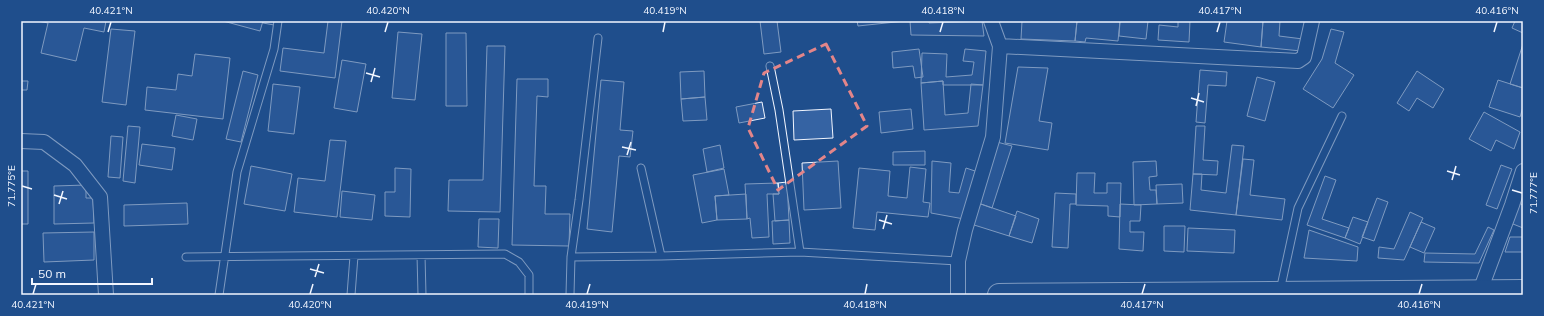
<svg xmlns="http://www.w3.org/2000/svg" width="1544" height="316" font-family="Mulish,sans-serif">
  <rect width="100%" height="100%" fill="#1f4e8c"/>
  <path fill="#3563a3" stroke="#f2f6ff" d="M38,21H106L104,32L84,28L76,61L41,53L48,23Z
    M223,21H263L260,31Z
    M263,21H275L274,25L263,23Z
    M328,21H342L335,78L280,71L283,48L324,53Z
    M760,21H777L781,52L764,54Z
    M857,21H905L858,26Z
    M910,21H929V23L982,21L984,36L911,35Z
    M1022,21H1077L1075,41L1021,39Z
    M1077,21H1120L1118,41L1086,38L1085,42L1075,41Z
    M1120,21H1148L1146,39L1119,36Z
    M1178,21H1190L1189,42L1158,40L1159,25L1178,27Z
    M1227,21H1263L1261,47L1224,42Z
    M1263,21H1280L1279,36L1303,39L1301,51L1261,47Z
    M1515,21H1523V33L1512,28Z
    M111,29L135,31L126,105L102,102Z
    M1331,29L1344,32L1335,63L1354,75L1333,108L1303,89L1322,59Z
    M398,32L422,34L415,100L392,98Z
    M446,33H466L467,106H446Z
    M1523,44V88L1510,84Z
    M487,46H505L500,212L448,211L449,180H483Z
    M919,49L923,77L915,78L913,66L893,68L892,52Z
    M965,49L986,51L983,85H943V81L921,83L922,53L947,54L946,77L972,75L974,62L963,61Z
    M195,54L230,58L223,119L145,110L147,87L176,90L178,74L192,76Z
    M342,60L366,64L357,112L334,108Z
    M1018,67L1048,68L1039,121L1052,123L1048,150L1005,143Z
    M1200,70L1227,72L1226,86L1208,85L1205,123L1196,122Z
    M243,71L258,75L241,142L226,139Z
    M704,71L705,97L681,99L680,72Z
    M1417,71L1444,89L1433,108L1417,98L1409,111L1397,103Z
    M1257,77L1275,82L1265,121L1247,116Z
    M517,79H548V97L537,96L534,186H546L545,214H570L569,246L512,245Z
    M601,80L624,82L620,130L633,131L630,157L619,156L612,232L587,229Z
    M1498,80L1523,88V107L1520,117L1489,107Z
    M21,81H28L27,90H21Z
    M943,81L945,115L968,113L971,84L983,85L978,126L924,130L921,83Z
    M273,84L300,87L294,134L268,131Z
    M705,97L707,120L683,121L681,99Z
    M762,102L765,118L739,123L736,107Z
    M831,109L833,138L794,140L793,111Z
    M911,109L913,129L881,133L879,112Z
    M1484,112L1520,132L1514,149L1496,140L1491,151L1469,139Z
    M176,115L197,119L193,140L172,136Z
    M128,126L140,127L135,183L123,181Z
    M1196,126H1205L1203,160L1218,161L1217,175L1193,174Z
    M111,136L123,137L120,178L108,177Z
    M330,140L346,141L337,217L294,212L298,178L325,181Z
    M997,142L1012,146L992,208L978,203Z
    M142,144L175,148L172,170L139,165Z
    M720,145L724,168L707,172L703,149Z
    M1232,145L1244,146L1236,215L1190,210L1193,174H1202L1201,190L1226,193Z
    M925,151V165H893V152Z
    M1243,159L1254,160L1250,195L1285,199L1282,220L1236,215Z
    M838,161L841,208L804,210L802,163Z
    M932,161L951,163L949,192L959,193L966,168L978,172L964,219L931,213Z
    M1156,161L1157,176L1149,177L1150,190H1156L1157,204L1134,205L1133,162Z
    M1501,165L1512,169L1497,209L1486,205Z
    M251,166L292,174L285,211L244,204Z
    M910,167L926,169L923,202L930,203L928,217L877,212L875,230L853,228L859,168L890,171L888,196L907,198Z
    M395,168L411,169L410,217L385,216V192H395Z
    M724,169L729,195L715,196L717,220L702,223L693,175Z
    M21,171H28V224H21Z
    M1077,173H1095L1094,193H1107V183H1121L1120,217L1108,216V206L1076,205Z
    M1325,176L1336,180L1322,219L1349,228L1345,238L1307,225Z
    M787,182L789,220L775,221L773,194H779L778,183Z
    M778,183L779,194H767L769,237L752,238L750,218L747,219L745,184Z
    M1182,184L1183,203L1157,204L1156,185Z
    M86,185V198H93L94,223L54,224V186Z
    M342,191L375,195L372,220L340,217Z
    M1055,193L1076,194V204H1070L1068,248L1052,247Z
    M746,194L747,219L717,220L715,196Z
    M1377,198L1388,202L1374,241L1362,237Z
    M1516,202L1523,205V228L1508,222Z
    M187,203L188,224L124,226V205Z
    M978,203L1016,216L1009,236L971,224Z
    M1120,204L1141,205L1140,221H1130V232H1144L1143,251L1119,249Z
    M1017,211L1039,219L1032,243L1009,236Z
    M1410,212L1423,218L1404,260L1378,258L1379,247L1394,249Z
    M1353,217L1368,222L1360,244L1345,238Z
    M479,219H499L498,248L478,247Z
    M789,220L790,243L773,244L772,221Z
    M1421,222L1435,228L1424,253L1410,247Z
    M1164,226H1185L1184,252L1164,251Z
    M1488,227L1494,230L1479,263L1424,262L1425,253L1475,254Z
    M1188,228L1235,230L1234,253L1187,251Z
    M1309,230L1358,247L1357,261L1304,258Z
    M94,232V260L44,262L43,233Z
    M1510,237H1523V252H1505Z"/>
  <g fill="none" stroke-linecap="round" stroke-linejoin="round">
    <g stroke="#f2f6ff" stroke-width="9">
      <path id="service" d="M598,38L579,200L571,257L661,256L800,252
        M770,66L779,110L800,252L958,261
        M641,168L661,256
        M421,255L422,295
        M186,257L505,254L519,262L529,275V295
        M1280,291L1298,208L1342,116
        M219,295L237,172L274,49L278,21
        M351,295L354,256
        M570,295L571,257"/>
    </g>
    <g stroke="#f2f6ff" stroke-width="16">
      <path id="minor" d="M1000,46L1298,61L1304,57L1312,21
        M21,141L44,142L75,165L100,197L106,295
        M1480,291L1512,205L1523,171
        M958,295V261L965,230L993,137L1000,46L991,21"/>
    </g>
    <g stroke="#f2f6ff" stroke-width="24">
      <path id="primary" d="M999,295L1523,291"/>
    </g>
    <use href="#service" stroke="#1f4e8c" stroke-width="7"/>
    <use href="#minor" stroke="#1f4e8c" stroke-width="14"/>
    <use href="#primary" stroke="#1f4e8c" stroke-width="22"/>
  </g>
  <path d="M0 0H1544V316H0ZM826,44L867,126L778,190L748,128L764,73Z" fill="#1f4e8c" fill-opacity=".55" fill-rule="evenodd"/>
  <path fill="none" stroke="#e38589" stroke-width="3" stroke-dasharray="8 5" stroke-linejoin="round" d="M826,44L867,126L778,190L748,128L764,73Z"/>
  <path fill="none" stroke="#f2f6ff" stroke-width="1.5" d="M108,32L111,22M385,32L388,22M663,32L665,22M940,32L943,22M1217,32L1220,22M1494,32L1497,22M366,73L380,77M371,82L375,68M1191,98L1204,102M1196,106L1199,93M622,147L636,150M627,155L631,142M1447,171L1460,175M1452,180L1456,166M22,186L32,189M1512,190L1522,193M54,195L67,199M59,204L63,191M879,220L892,224M883,229L887,215M310,269L324,273M315,277L319,264M33,294L36,284M310,294L313,284M587,294L590,284M865,294L867,284M1142,294L1145,284M1419,294L1422,284"/>
  <rect width="1544" height="316" fill="none" stroke="#1f4e8c" stroke-width="44"/>
  <path d="M32 278v6h120v-6" fill="none" stroke="#f2f6ff" stroke-width="2"/>
  <text x="38" y="278" font-size="12" fill="#f2f6ff" stroke="#1f4e8c" stroke-width="3" paint-order="stroke">50 m</text>
  <rect x="22" y="22" width="1500" height="272" fill="none" stroke="#f2f6ff" stroke-width="1.5"/>
  <g font-size="10" text-anchor="middle" fill="#f2f6ff">
    <text x="111" y="14">40.421°N</text>
    <text x="388" y="14">40.420°N</text>
    <text x="665" y="14">40.419°N</text>
    <text x="943" y="14">40.418°N</text>
    <text x="1220" y="14">40.417°N</text>
    <text x="1497" y="14">40.416°N</text>
    <text transform="translate(11 186) rotate(-90)" y="4">71.775°E</text>
    <text transform="translate(1533 193) rotate(-90)" y="4">71.777°E</text>
    <text x="33" y="308">40.421°N</text>
    <text x="310" y="308">40.420°N</text>
    <text x="587" y="308">40.419°N</text>
    <text x="865" y="308">40.418°N</text>
    <text x="1142" y="308">40.417°N</text>
    <text x="1419" y="308">40.416°N</text>
  </g>
</svg>
